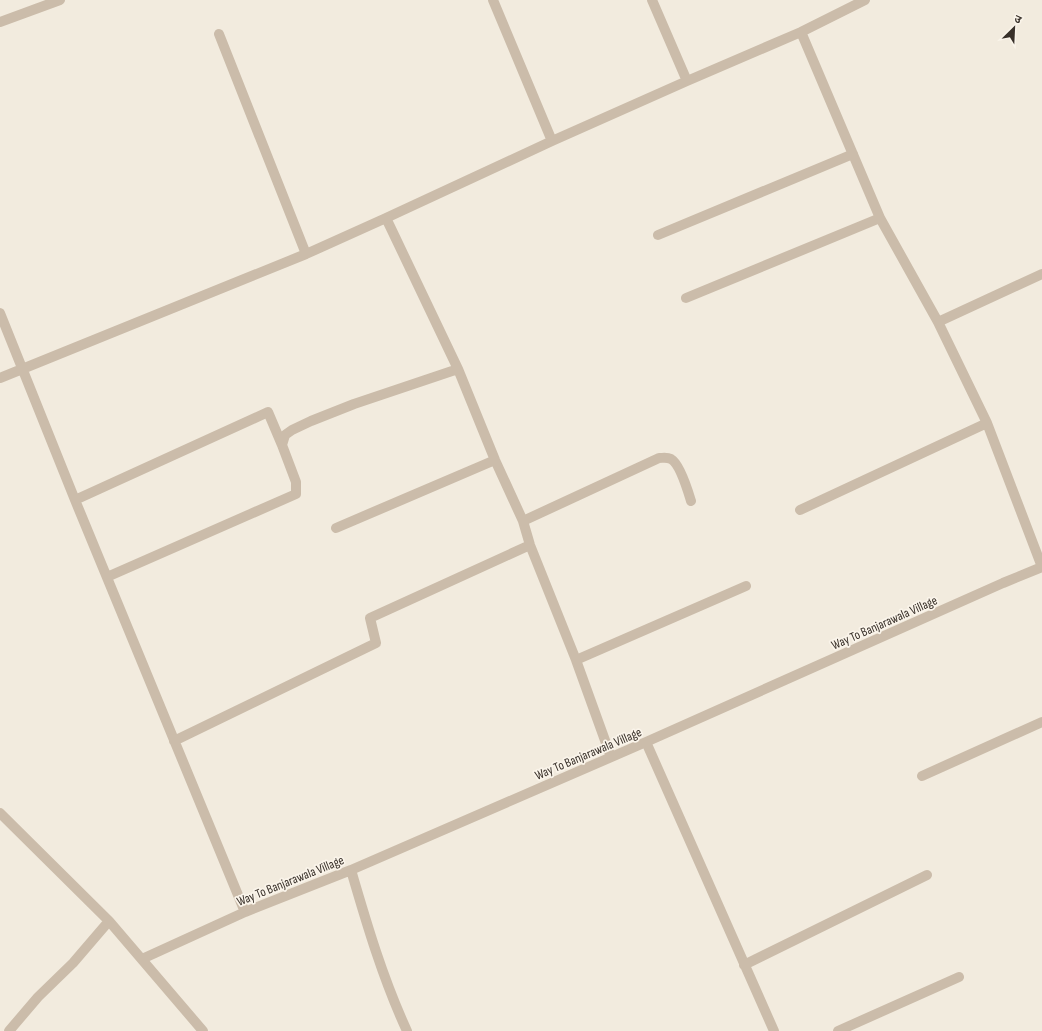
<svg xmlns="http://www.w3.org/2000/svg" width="1042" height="1031" font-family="'Sofia Sans Condensed','Noto Sans Devanagari',sans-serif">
  <rect width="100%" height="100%" fill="#f2ebde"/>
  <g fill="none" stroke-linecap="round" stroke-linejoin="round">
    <path stroke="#cbbcaa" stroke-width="10" d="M493,0L552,141
      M652,0L687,81
      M0,22L60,0
      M801,32L880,218L938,322L987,423L1042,567
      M219,34L306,254
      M658,235L853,154
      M686,298L880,218
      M0,313L75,500L245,912
      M938,322L1042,274
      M0,378L306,254L386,218
      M75,500L268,412L282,445
      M800,510L987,423
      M523,521L659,458C663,458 667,457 671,459C680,464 688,491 691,501
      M336,528L495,460
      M107,577L296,494V482L282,445L285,435L292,430L311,421L354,404L458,369
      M576,660L746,586
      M174,741L376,643L370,618L530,545
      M646,742L774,1031
      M611,757L576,660L530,545L523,521L495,460L458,369L386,218L552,141L687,81L801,32L865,0
      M922,776L1042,722
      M0,813L109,921L203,1031
      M351,870C367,925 383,979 407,1031
      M142,959L245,912L351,870L646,742L1003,583L1042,567
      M744,965L927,875
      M9,1031L38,997L73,963L109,921
      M838,1031L959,977"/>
  </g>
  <g text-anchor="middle" stroke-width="3.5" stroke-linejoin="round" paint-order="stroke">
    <g font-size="13" fill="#383029" stroke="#faf4ea">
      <text transform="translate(884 622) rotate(-24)" y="5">Way To Banjarawala Village</text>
      <text transform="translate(588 753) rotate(-23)" y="5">Way To Banjarawala Village</text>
      <text transform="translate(290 880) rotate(-22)" y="5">Way To Banjarawala Village</text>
    </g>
  </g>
  <g transform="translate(1014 28) rotate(24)" stroke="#faf4ea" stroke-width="3" paint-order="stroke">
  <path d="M0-3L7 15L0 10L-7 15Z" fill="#383029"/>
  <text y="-6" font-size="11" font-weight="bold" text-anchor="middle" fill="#383029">उ</text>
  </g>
</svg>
